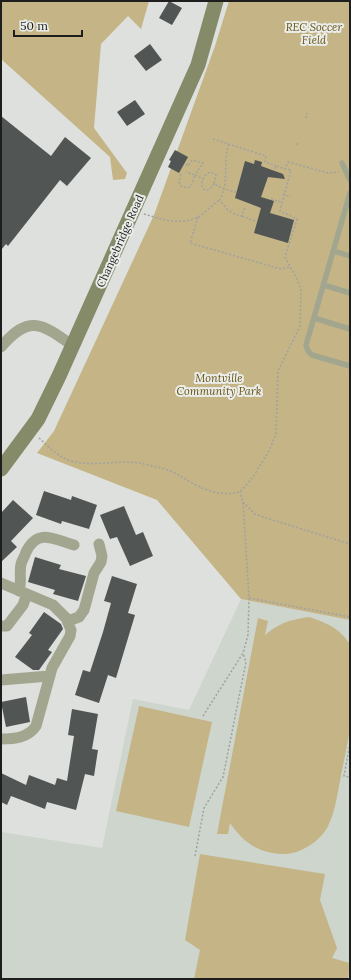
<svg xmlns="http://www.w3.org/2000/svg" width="351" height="980" font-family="Lora,serif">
  <rect width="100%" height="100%" fill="#dde0dd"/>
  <path fill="#cdd5cc" d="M241,599L350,620V979H1V832L102,848L133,699L189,710Z"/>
  <path fill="#c5b486" d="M1,1H149L141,29L128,16L101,44L94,128L127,173L125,179L113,180L110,157L1,59Z
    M229,1H350V620L241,599L157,500L37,453L54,431L154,215L215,46Z
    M309,617C327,623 339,628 350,644C350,671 351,700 350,726C348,745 343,763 340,781C337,796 335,813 327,828C319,842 299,855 282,854C258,853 243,842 230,823L228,834H217L258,618L268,621L265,635C281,622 290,620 309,617Z
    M139,706L212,722L189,827L116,811Z
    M200,854L325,874L320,900L337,948L332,958L350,963L348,979H194L200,950L185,940Z"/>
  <path fill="#515554" d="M169,1L182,8L172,25L159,18Z
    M150,44L162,60L146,71L134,56Z
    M135,100L145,114L127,126L117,112Z
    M1,116L51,156L65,137L91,158L67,186L60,180L8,246L6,244L1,250Z
    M175,150L188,157L179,173L168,167L171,161L169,160Z
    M255,160L262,162L261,166L283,174L285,179L268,177L261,197L274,201L270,213L294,220L288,243L254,233L261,208L235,198L245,161L254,164Z
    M44,491L71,500L72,496L97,505L89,529L62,521L61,524L36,515Z
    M13,500L33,518L11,541L17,547L1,562V513Z
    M124,506L136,535L143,532L153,556L130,566L117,537L110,539L100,515Z
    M35,557L61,565L59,569L86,576L78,601L53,594L55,590L28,582Z
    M112,576L137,584L128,613L135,615L116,678L108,675L99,703L75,695L83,670L90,672L103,632L111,603L104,601Z
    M44,612L61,624L63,629L48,650L52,652L39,670H33L15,657L32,635L29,633Z
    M26,697L30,722L6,727L1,702Z
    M72,709L98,714L92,749L98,750L94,776L85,774L76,810L47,802L45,809L11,796L7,805L1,802V773L26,785L29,775L55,785L57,778L67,781L74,736L68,735Z"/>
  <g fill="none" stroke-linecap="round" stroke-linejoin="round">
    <path stroke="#9fa29f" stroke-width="1.5" stroke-dasharray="2 2" stroke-linecap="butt" d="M306,118L307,113
      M213,139L266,156L265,162L276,166
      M229,144C224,158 227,174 224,189L236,192
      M297,145L298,141
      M186,164L188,166L192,160L203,163L195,175L203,179
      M275,169L276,166L285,169L288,162L328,173L339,172
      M181,174L179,182L181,186L188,188L192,184L195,175L186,172
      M214,184L209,190H205L202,188C201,181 204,175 210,172L216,175L214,184L224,189L220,200C226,209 231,214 242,216L245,207
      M283,194L291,197
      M271,199L281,202
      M144,214C161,219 181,226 198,217C206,213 212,204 220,200
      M242,216L255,221
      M198,217L190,243L281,269L290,267
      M39,438C48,446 57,456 68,460C94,469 122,457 148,465C157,467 168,469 177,474C197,486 215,498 240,492L253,477L269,451L276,434L278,371L300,326L301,290L297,279L285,257L297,219L280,211L291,170L285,169
      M243,502L255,514L263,517L350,544
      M249,598L350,617
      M203,716L243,653L248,635L249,598L243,502L240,492
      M350,743L344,776L350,777
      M195,856L204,808L223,777L246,662L243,653"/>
    <path stroke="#a2a68f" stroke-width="5.5" d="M342,163L350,180
      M350,193L306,345L308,351L312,355L350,366
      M334,251L350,256
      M324,285L350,293
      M314,318L350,329"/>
    <path stroke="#a2a68f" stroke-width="11" d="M1,347C29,314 41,323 73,346
      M1,583L53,605L66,618L71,630L70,636L52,668L36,726C28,738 14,739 1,739
      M19,591C22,581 19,573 21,564C22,560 25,556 26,552C38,528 53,539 74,545
      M68,621L79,617L84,610L94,573L101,562L102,556L99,544
      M1,626H7L23,605L27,594
      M1,680L49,676"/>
    <path stroke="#858a68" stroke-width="15" d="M1,469L38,419L59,376L198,65L216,1"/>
  </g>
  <g text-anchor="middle" stroke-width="4" stroke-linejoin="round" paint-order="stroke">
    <g font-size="11" font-style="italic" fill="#675314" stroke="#eaedea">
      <text x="314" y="31">REC Soccer<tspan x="314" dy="13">Field</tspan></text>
      <text x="219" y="382">Montville<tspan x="219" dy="13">Community Park</tspan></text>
    </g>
    <g font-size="11" fill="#1d1e1d" stroke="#eaedea">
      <text transform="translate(120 241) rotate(-66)" y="4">Changebridge Road</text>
    </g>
  </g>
  <rect width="351" height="980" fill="none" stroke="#1d1e1d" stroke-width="4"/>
  <path d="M14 30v6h68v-6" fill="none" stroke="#1d1e1d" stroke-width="2"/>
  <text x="20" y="30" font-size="12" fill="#1d1e1d" stroke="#eaedea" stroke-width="3" paint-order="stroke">50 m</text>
</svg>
